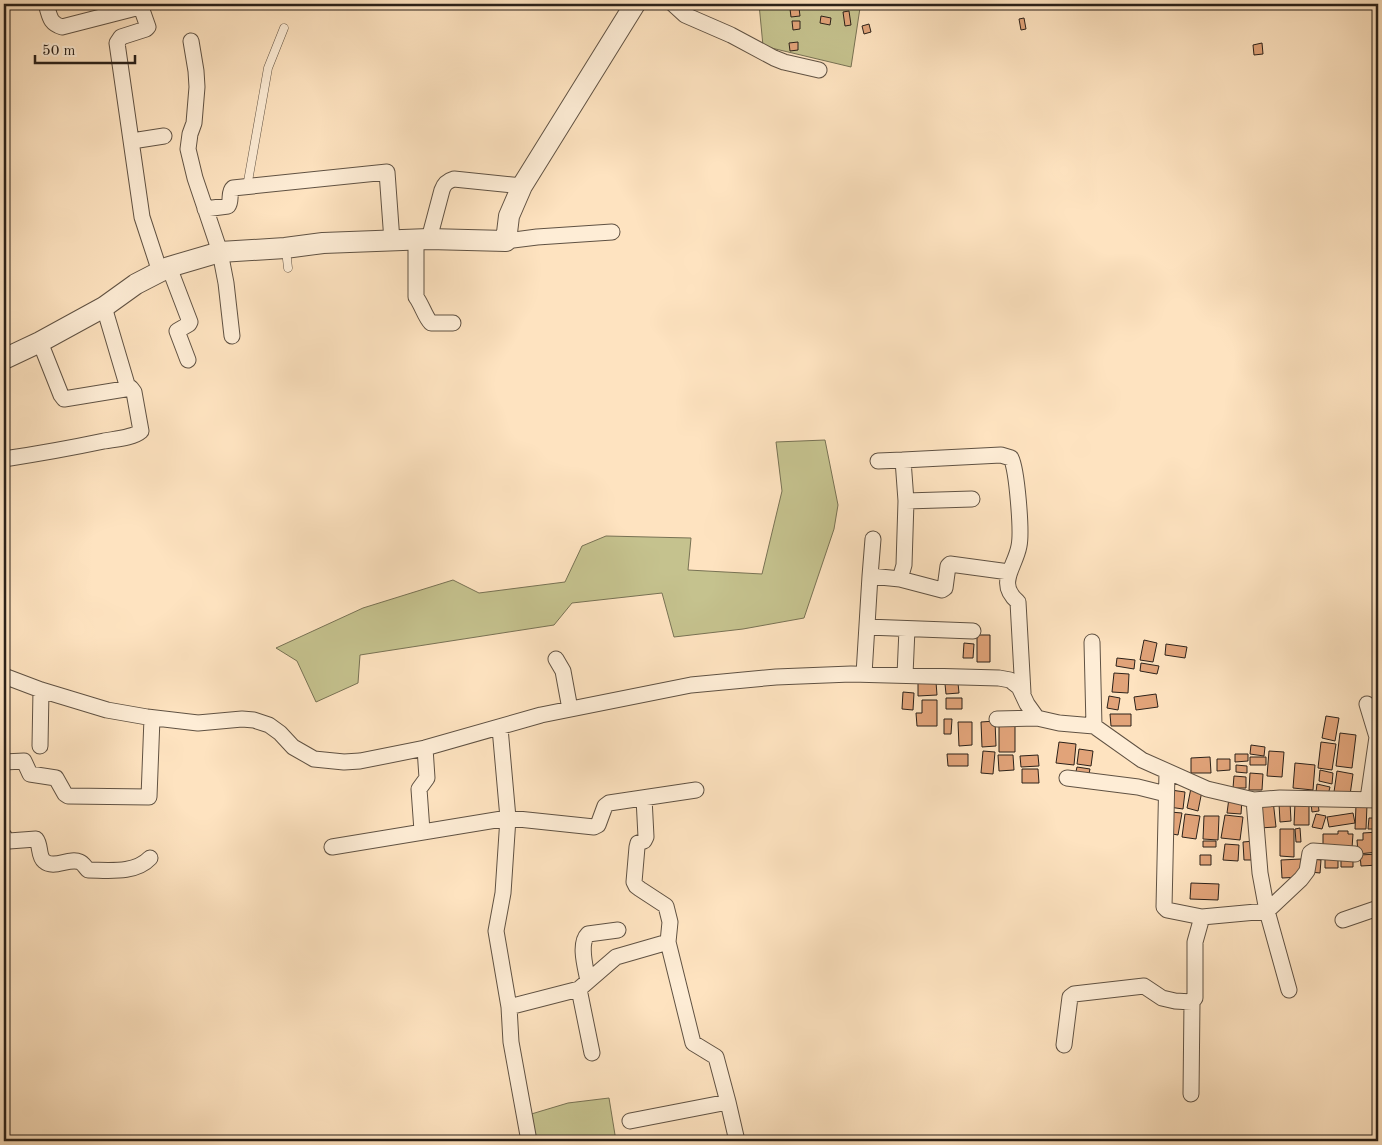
<svg xmlns="http://www.w3.org/2000/svg" width="1382" height="1145" font-family="'Old Standard TT',serif">
  <rect width="100%" height="100%" fill="#fee3c0"/>
  <filter id="stains"><feTurbulence type="fractalNoise" baseFrequency=".004" numOctaves="4"/><feColorMatrix values="0 0 0 0 .2 0 0 0 0 .09 0 0 0 0 .02 0 0 0 .5 -.17"/></filter>
  <radialGradient id="worn" r=".72"><stop offset=".6" stop-color="#630" stop-opacity="0"/><stop offset="1" stop-color="#630" stop-opacity=".3"/></radialGradient>
  <path fill="#c5c28e" stroke="#787254" d="M759,4H897L860,8L851,67L763,46Z
    M825,440L838,505L834,529L804,618L743,629L674,637L662,593L572,603L554,625L360,655L358,683L316,702L297,661L276,648L363,608L453,580L479,593L565,582L582,546L606,536L691,538L688,570L762,574L782,491L776,442Z
    M609,1098L616,1141H531L528,1115L568,1103Z"/>
  <path fill="#e1a379" stroke="#2b2119" d="M799,8L800,16L791,17L790,9Z
    M849,11L851,25L845,26L843,12Z
    M821,16L831,18L830,25L820,23Z
    M1024,18L1026,29L1021,30L1019,19Z
    M792,21H800V29L793,30Z
    M869,24L871,32L864,34L862,26Z
    M798,42V50L790,51L789,43Z
    M1262,43L1263,54L1254,55L1253,45Z
    M977,635H990V662H977Z
    M1144,640L1157,643L1153,662L1140,660Z
    M964,643L974,644L973,658H963Z
    M1166,644L1187,647L1185,658L1165,655Z
    M1117,658L1135,660L1134,669L1116,666Z
    M1141,663L1159,666L1157,674L1140,671Z
    M1114,673L1129,674L1128,693L1112,692Z
    M918,682H936L937,695L918,696Z
    M958,683L959,693L946,694L945,684Z
    M903,692L914,693L913,710L902,709Z
    M1156,694L1158,707L1136,710L1134,697Z
    M1109,696L1120,698L1118,710L1107,708Z
    M946,698H962V709H946Z
    M922,700H937V726H917L916,713H922Z
    M1110,714H1131V726H1111Z
    M1326,716L1339,718L1335,741L1322,738Z
    M944,719H952L951,734H944Z
    M995,721L996,746L982,747L981,722Z
    M958,722H972V745L959,746Z
    M999,724H1015V752H999Z
    M1340,733L1356,735L1352,768L1336,766Z
    M1059,742L1076,744L1074,765L1056,763Z
    M1321,742L1336,744L1332,770L1318,768Z
    M1251,745L1265,747L1264,756L1250,754Z
    M1079,749L1093,751L1091,766L1077,764Z
    M983,751L995,752L993,774L981,773Z
    M1269,751L1284,752L1282,777L1267,776Z
    M947,754H968V766H948Z
    M1235,754H1248V761L1235,762Z
    M998,755H1013L1014,770L999,771Z
    M1038,755L1039,766L1021,767L1020,756Z
    M1210,757L1211,773H1191V758Z
    M1250,757H1266V765H1250Z
    M1217,759H1230V770L1217,771Z
    M1295,763L1315,765L1313,790L1293,788Z
    M1236,765L1247,766V773L1236,772Z
    M1077,767L1090,769L1088,778L1075,776Z
    M1022,769H1038L1039,783H1022Z
    M1320,770L1333,773L1332,784L1319,781Z
    M1337,771L1353,774L1350,795L1334,792Z
    M1250,773L1263,774L1262,790H1249Z
    M1234,776L1246,777V788H1233Z
    M1317,784L1330,787L1328,795L1316,792Z
    M1191,788L1202,791L1198,811L1187,808Z
    M1171,790L1185,792L1183,809L1169,807Z
    M1229,798L1242,800L1241,814L1227,813Z
    M1273,800L1276,827L1259,828L1256,802Z
    M1290,802L1291,821L1280,822L1279,803Z
    M1295,803H1309V825H1294Z
    M1311,803H1318L1319,811L1312,812Z
    M1356,805H1367L1366,829H1355Z
    M1170,812L1182,813L1178,835L1167,833Z
    M1353,813L1355,823L1329,827L1327,817Z
    M1185,814L1200,816L1196,839L1182,837Z
    M1316,814L1326,816L1322,829L1312,827Z
    M1225,815L1243,817L1240,840L1221,838Z
    M1204,816H1219L1218,840L1203,839Z
    M1369,818H1378V829H1368Z
    M1300,828L1301,842H1296L1295,829Z
    M1280,829H1294V857L1280,856Z
    M1338,831H1348V834H1353L1352,848H1323V834H1338Z
    M1378,832V852L1358,854L1357,840H1363V833Z
    M1203,841H1216V847H1203Z
    M1254,841L1255,860H1244L1243,842Z
    M1225,844L1239,845L1238,861L1223,860Z
    M1378,854V865L1361,866L1360,855Z
    M1200,855H1211V865H1200Z
    M1325,857H1338V868H1325Z
    M1341,857H1353V867H1341Z
    M1301,859L1302,877L1282,878L1281,860Z
    M1311,859L1321,860L1320,873L1310,872Z
    M1191,883L1219,884L1218,900L1190,899Z"/>
  <g fill="none" stroke-linecap="round" stroke-linejoin="round">
    <g stroke="#605243" stroke-width="9">
      <path id="service" d="M247,187L268,68L284,28
        M286,250L288,268"/>
    </g>
    <g stroke="#605243" stroke-width="17">
      <path id="minor" d="M46,4C50,16 49,23 62,27L136,8H140L142,10L148,27L146,29L121,37L117,43L142,217L160,272
        M673,4L685,15L731,35L774,58L784,62L819,70
        M191,41L196,71L197,87L194,123L190,134L188,149L195,178L220,252L226,283L232,336
        M132,141L164,136
        M205,209L228,206C232,201 228,192 233,188L387,172L392,241
        M429,239L442,190C444,184 447,181 454,179L522,186
        M416,240V297C422,305 425,317 431,323H453
        M506,241L537,237L612,232
        M169,267L190,322L189,324L177,331L188,360
        M104,307L128,388
        M4,459C37,454 71,448 104,441C115,439 133,438 141,431L134,392L131,388L64,399L61,395L40,342
        M878,461L903,460
        M906,501L903,460L1001,455L1011,458C1017,470 1022,532 1019,546C1015,568 996,583 1018,602L1023,693
        M870,576L873,539
        M900,579L942,590L945,588L948,566L950,564L1009,572
        M867,627L973,631
        M1092,642L1094,726
        M556,659L563,671L570,709
        M864,674L870,576L900,579L904,565L906,501L972,499
        M905,675L907,629
        M4,676L41,690L107,710L147,717L198,723L242,719L254,720L269,725L280,733L293,747L314,759L344,762L360,761L425,748L541,715L691,685L776,677L851,674L999,678L1010,680L1019,687L1027,704L1037,718L1059,723L1094,726L1142,760L1207,789L1254,800L1280,798L1378,800
        M1367,704L1377,737L1368,799
        M997,719L1037,718
        M500,728L508,818L503,893L496,931L509,1007L511,1042L529,1141
        M40,746L41,690
        M4,762L24,761L30,774L56,778L65,794L68,796L149,797L152,718
        M1067,778L1138,787L1166,794
        M644,798L646,837L644,841L638,843L637,847L634,882L636,886L640,889L666,906L670,922L668,942
        M1254,800L1260,873L1267,911L1289,990
        M422,831L419,789L427,778L425,748
        M4,836L5,839L9,841L36,839C41,845 38,856 44,861C54,870 69,857 80,862C83,863 85,867 88,870C108,870 135,874 150,858
        M332,847L508,818L594,827L598,825L605,806L609,803L696,790
        M1202,917L1267,911L1301,879L1307,871L1310,853L1313,851L1355,854
        M1343,920L1378,908
        M588,981C586,969 578,944 588,934L618,930
        M579,989L592,1053
        M509,1007L579,989L616,957L668,942L693,1043L716,1057L728,1102
        M1064,1045L1070,997L1074,994L1144,986L1162,998L1175,1001L1192,1002L1195,998V942L1202,917L1167,910L1164,907L1167,772
        M1191,1094L1192,1002
        M630,1121L728,1102L737,1141"/>
    </g>
    <g stroke="#605243" stroke-width="22">
      <path id="tertiary" d="M4,359L40,342L104,307L136,284L169,267L220,252L285,248L323,243L429,239L506,241L509,216L522,186L635,4"/>
    </g>
    <use href="#service" stroke="#feedd6" stroke-width="8"/>
    <use href="#minor" stroke="#feedd6" stroke-width="15"/>
    <use href="#tertiary" stroke="#feedd6" stroke-width="20"/>
  </g>
  <rect width="1382" height="1145" fill="none" stroke="#fee3c0" stroke-width="20"/>
  <rect x="5" y="5" width="1372" height="1135" fill="none" stroke="#2b2119" stroke-width="2.5"/>
  <rect x="10" y="10" width="1362" height="1125" fill="none" stroke="#2b2119"/>
  <path d="M35 55v8h100v-8" fill="none" stroke="#2b2119" stroke-width="2.5"/>
  <text x="42" y="55" font-size="15" fill="#2b2119" stroke="#feedd6" stroke-width="4" paint-order="stroke">50 m</text>
  <rect width="100%" height="100%" filter="url(#stains)"/>
  <rect width="100%" height="100%" fill="url(#worn)"/>
</svg>
